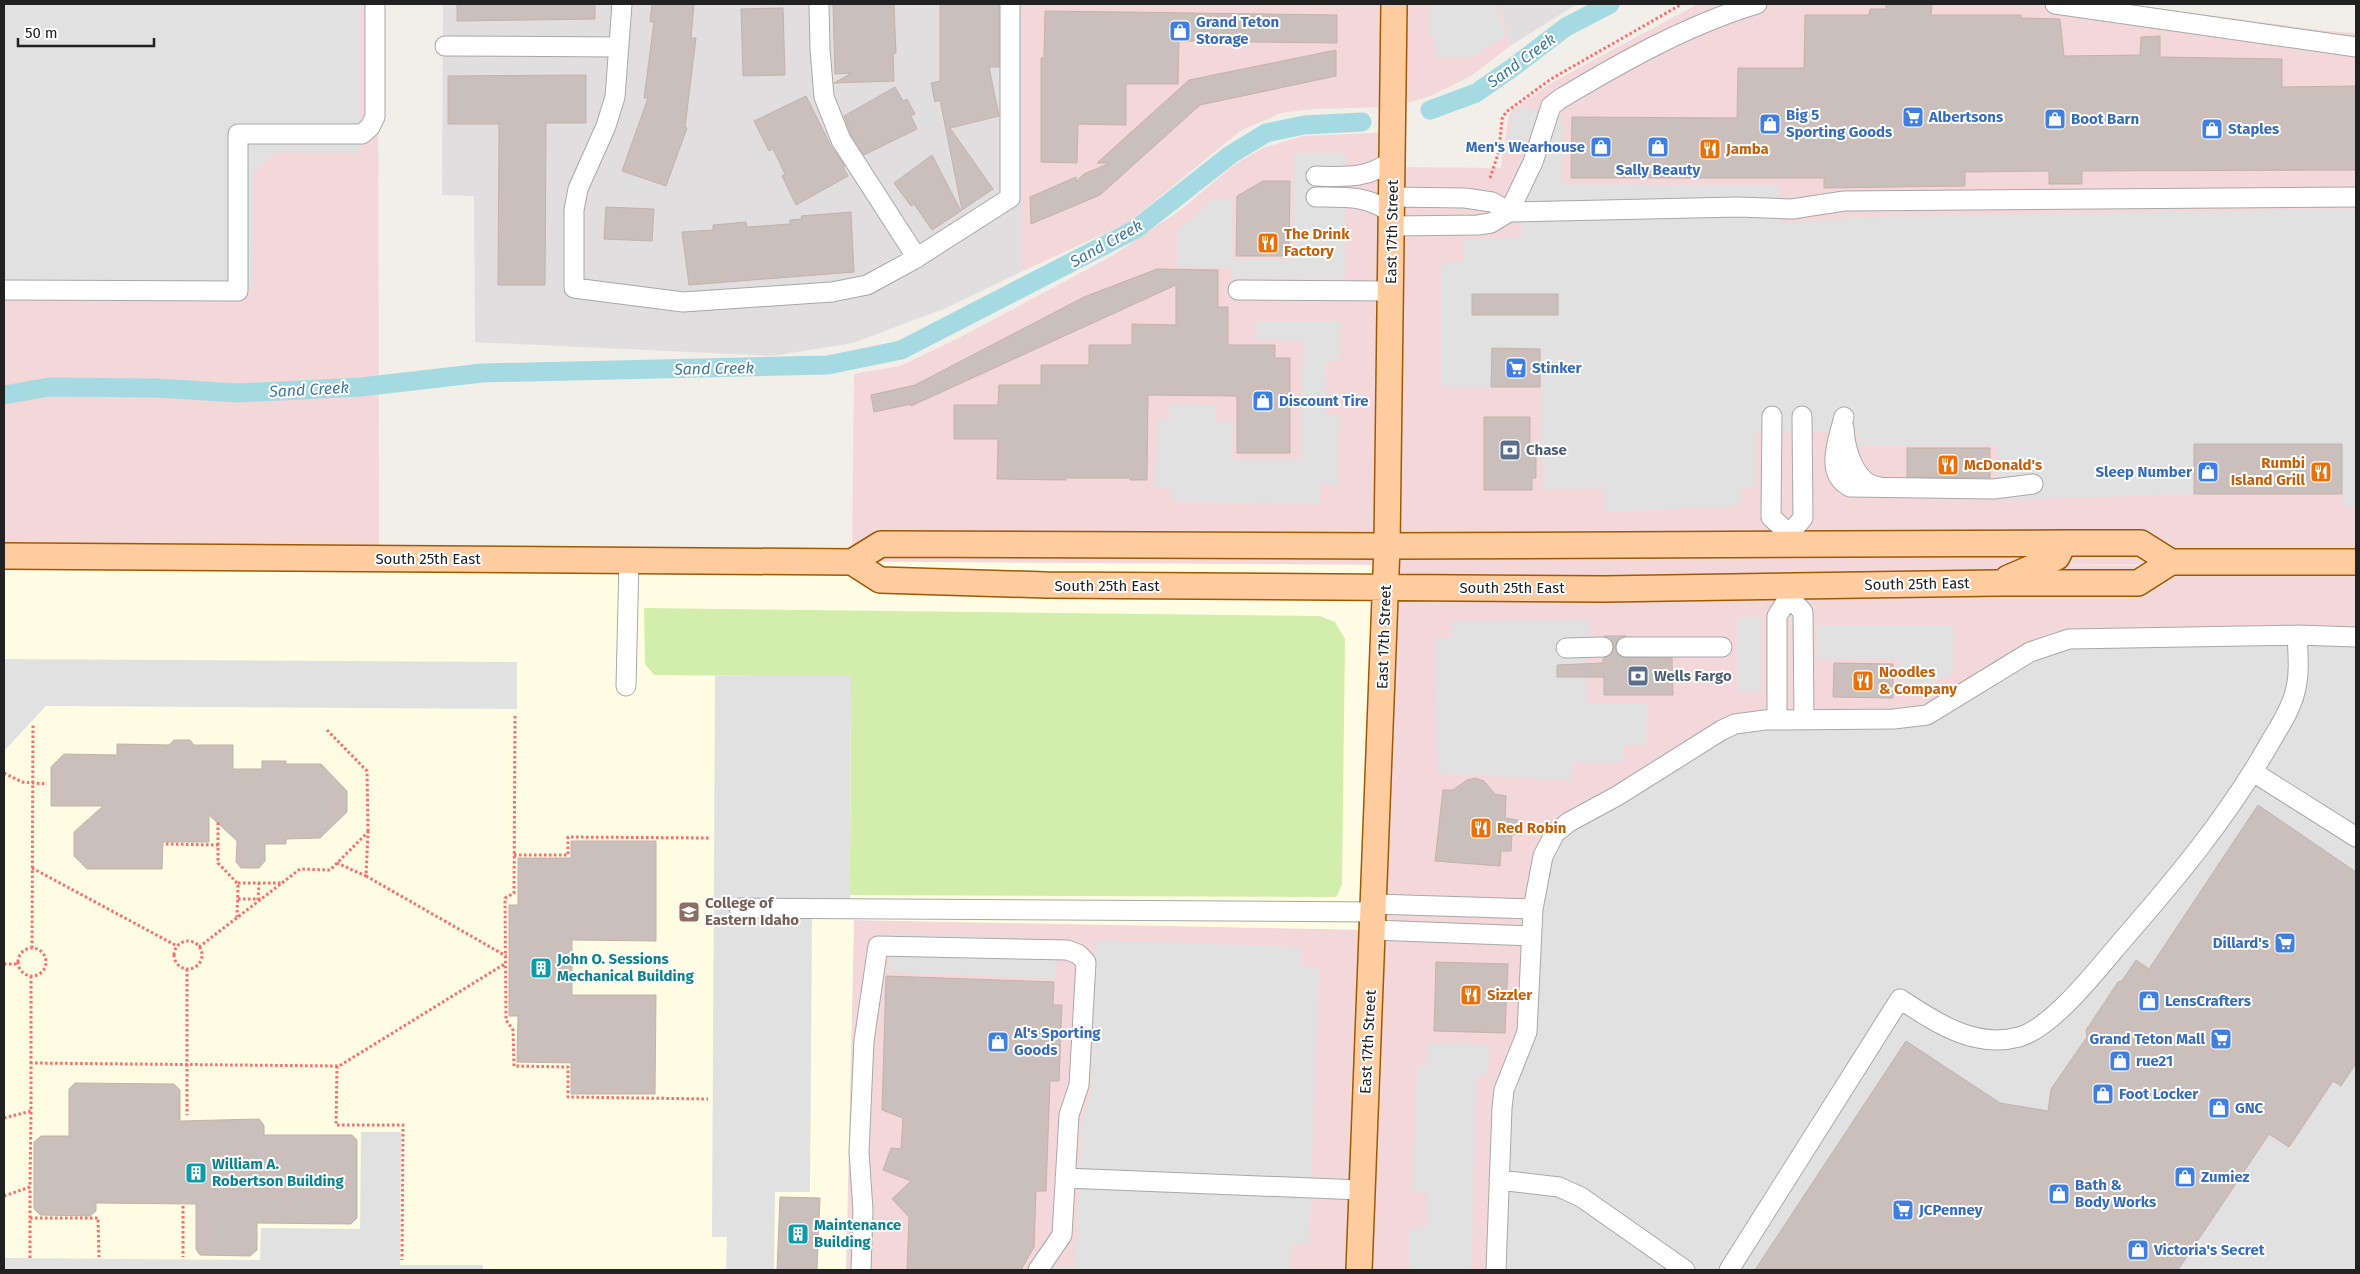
<svg xmlns="http://www.w3.org/2000/svg" width="2360" height="1274" font-family="'Fira Sans',sans-serif">
  <rect width="100%" height="100%" fill="#f2eee8"/>
  <path fill="#e0dedf" d="M443,4H1021V272L946,308L853,343L772,356L475,342L474,196L442,195Z
    M1499,4H1577L1510,46Z"/>
  <path fill="#f3d7d9" d="M4,4H378L379,559L4,556Z
    M1021,4H1499L1510,46L1471,76L1428,97L1393,107L1313,109L1281,113L1240,131L1129,222L1021,272Z
    M1698,4H2124L2327,31L2356,33V564L1964,565L2356,567V1270H1361L1386,565L852,562L854,374L900,366L959,338L1112,256L1182,209L1234,165L1263,148L1303,136L1393,132V167L1501,168L1508,120L1511,111L1553,82Z
    M854,920L1373,930L1359,1270H846Z"/>
  <path fill="#fffce4" d="M4,556L1386,565L1373,930L854,920L846,1270H4Z"/>
  <path fill="#d3eeac" d="M644,608L1320,616L1335,622L1345,639L1342,885L1336,897L850,895L851,677L654,675L645,664Z"/>
  <path fill="#e1e1e1" d="M4,4H360V153L277,152L254,171L253,287L4,285Z
    M1429,4H1496L1505,37L1471,57L1435,58L1434,35H1429Z
    M1521,106L1563,119L1562,184L1780,186L1779,224L1864,217L2356,209V507H2343L2341,444H2195L2194,494L1996,500L1997,445L1859,446L1858,431H1755V487L1741,488L1740,506L1605,512L1604,488L1543,489L1540,349L1492,348L1491,387H1441L1442,262L1464,261V239L1521,238L1524,148L1507,146L1513,112Z
    M1294,154H1345L1346,278H1231V268H1178V230L1214,199H1232L1233,259H1294Z
    M1255,321L1341,322L1340,362H1326L1325,416H1339L1338,485L1321,484L1320,504L1172,502V487H1156L1157,418L1169,419V404L1216,405V422H1233L1232,459L1301,460L1303,341L1255,339Z
    M1737,618H1762V691H1737Z
    M1589,620L1587,703H1647L1646,745H1624L1623,763L1573,762L1572,781L1437,773L1435,638H1451V621Z
    M1817,625H1954V671L1929,687L1900,680V659H1817Z
    M2356,637V1270H1496L1502,1108L1527,1032L1531,936L1555,833L1722,730L1927,715L2069,639Z
    M4,659L517,662V709L46,706L4,751Z
    M715,676H851L850,917H812L810,1192H775L774,1270H730L726,1268L727,1237H712Z
    M890,933L1057,940L1056,979L889,972Z
    M1096,940L1302,947V967L1319,968L1309,1244H1291L1290,1270H1048V1265L1075,1267L1083,1117L1091,1095Z
    M1428,1043L1489,1045L1488,1075H1477L1471,1270H1409L1410,1228H1427L1428,1192H1413L1417,1066H1427Z
    M361,1132H401L400,1265H483V1270H4V1258L260,1260L261,1228L360,1229Z"/>
  <g fill="none" stroke-linecap="round" stroke-linejoin="round">
    <path stroke="#a6dae2" stroke-width="19" d="M1430,110L1476,93L1512,68L1566,27L1610,4
      M4,395L49,387L157,388L237,393L361,387L482,373L828,365L901,350L1136,229L1230,155L1266,133L1304,125L1362,122"/>
  </g>
  <path fill="#cabfba" stroke="#c5b2a9" d="M457,4H595V19L457,21Z
    M652,4H694L691,38H696L685,127L687,128L666,186L622,171L648,98H644L654,22H650Z
    M833,4H894L896,53L893,54L894,81L834,83L852,73L835,74Z
    M940,4H999V67H989L999,116L950,128L993,189L962,210L940,100L935,102L931,83L940,81Z
    M1886,4H1932L1931,15H2021V18L2060,19L2064,56L2140,55L2141,37L2160,36V57L2282,59V87L2356,86V170L2082,171V184H2049V171L1965,172V186L1824,188V178H1571L1572,117L1737,118L1738,68H1804L1805,15H1869L1870,9H1886Z
    M783,8L785,75L743,76L741,9Z
    M1045,11L1337,15V43L1179,41L1178,84H1126V125L1078,124L1077,163L1041,162V58H1044Z
    M1336,50V76L1200,105L1100,195L1031,224L1030,197L1076,177V181L1084,174L1110,163H1097L1189,80Z
    M586,75V123H546L545,285H498L499,124H448V76Z
    M895,87L903,101L907,99L915,114L911,116L917,129L864,155L851,135L844,116Z
    M806,96L831,146L845,166L843,167L848,176L796,205L782,176L785,174L773,149L769,151L754,121Z
    M932,155L961,211L932,230L914,204L911,206L894,183Z
    M1263,181H1290L1289,256H1236L1237,196Z
    M606,207L654,209L652,241L604,239Z
    M851,212L854,272L689,285L682,232L713,230V225L746,222L747,227L790,224V220L802,219L801,216Z
    M1157,269L1218,270V307H1228V345H1275V358H1290V453H1237V396L1148,395L1147,480H1130V478H1066V480L997,479L998,439H954V405H998L999,385H1041V365H1089V345H1132V324L1176,325V285L911,406V404L874,412L871,395L915,385L1084,297Z
    M1472,294H1558V315H1472Z
    M1492,348L1540,349V387H1491Z
    M1484,417H1530V445H1536V478H1532V490H1484Z
    M2194,444H2342V494H2194Z
    M1907,448H1990V478L1907,477Z
    M1604,636H1626L1617,641L1615,647L1617,653L1621,657L1672,658L1673,695H1604V677H1557V665L1603,663V658L1609,656L1614,647L1612,641Z
    M1834,663L1893,664V698L1833,697Z
    M174,740H190L194,745H233V769H262V761H286V764H321L347,791V812L320,838L286,839V844H265V861L259,868H241L236,862L237,841L209,815V842H163L162,869H87L74,856V832L103,806H51V767L64,754L117,755V744L169,745Z
    M1475,778L1484,781L1495,794L1506,796L1505,818L1524,821L1522,835L1512,834L1511,851H1501L1500,866L1435,861L1443,790H1453L1467,780Z
    M2258,805L2356,872V1063L2341,1086L2333,1081L2289,1147L2269,1134L2178,1270H1755L1906,1041L2000,1103L2048,1111L2051,1089L2087,1037L2086,1030L2118,982L2122,981L2136,960L2149,969Z
    M571,841H656V941L572,940V995H656L655,1094H571V1063L517,1062L518,1016H509V905H518V858H571Z
    M1436,962L1508,964L1505,1033L1434,1031Z
    M886,976L1054,982L1053,1005H1062L1059,1081H1050L1046,1191H1036L1034,1247L1021,1270H907L909,1217L892,1199L911,1181L883,1170L891,1148L901,1149L903,1118L882,1110Z
    M75,1083L174,1084L180,1090V1121L259,1119L264,1125V1135H352L357,1140V1218L351,1224L257,1223V1250L250,1256L200,1255L196,1249V1204L96,1203V1211L90,1216L40,1215L34,1209V1142L41,1136H69V1089Z
    M780,1197L820,1198L817,1270H777Z"/>
  <g fill="none" stroke-linecap="round" stroke-linejoin="round">
    <g stroke="#a8a8a8" stroke-width="21">
      <path id="minor" d="M622,4L615,97L606,126L578,189L574,210V288L683,302L832,292L867,285L913,260L1010,198V4
        M819,4L820,49L824,97L841,140L917,258
        M2055,4L2356,47
        M445,46L619,47
        M1316,176C1345,177 1369,179 1392,160
        M1316,197C1344,197 1369,195 1392,214
        M1392,197L1465,198L1492,202L1509,212L1738,207L1792,209L1844,201L2356,197
        M1392,226L1478,225L1491,223L1509,212L1533,162L1551,106L1560,99C1622,62 1687,25 1757,4
        M4,290L238,291V134H362L370,127L375,117V4
        M1238,290L1391,291
        M1772,416L1771,517L1789,534
        M1844,417C1838,440 1824,474 1850,487L1994,489L2033,484
        M1844,428C1845,450 1855,485 1880,487
        M1789,545V534L1803,518L1802,416
        M1789,597L1803,612L1804,720
        M1626,647H1722
        M1566,648L1603,647
        M626,686L629,560
        M1777,720V616L1789,597L1788,585
        M2253,772L2356,837
        M1374,904L1533,909
        M739,908L1374,912
        M1373,930L1531,936
        M1065,1178L1361,1190
        M1499,1180L1559,1187L1581,1197L1685,1270
        M861,1270L863,1210L859,1152L864,1041L878,946L1067,950L1078,954L1086,962L1079,1085L1069,1115L1062,1235L1038,1270
        M1496,1270L1502,1108L1504,1090L1527,1032L1533,909L1543,856L1555,833L1569,822L1617,796L1722,730L1735,724L1765,720L1894,719L1927,715L2030,652L2069,639L2297,635L2356,637
        M1729,1270L1900,999C1935,1022 1974,1049 2019,1037C2052,1028 2098,969 2120,943C2175,880 2227,818 2268,746C2277,730 2291,710 2295,692C2300,674 2298,654 2297,635"/>
    </g>
    <g stroke="#9f5900" stroke-width="28">
      <path id="major" d="M4,556L852,562L880,580L1046,585L1604,589L1997,583H2138L2171,562
        M852,562L881,544L1387,546L2064,543H2141L2171,562H2356
        M2008,578L2057,557L2064,543
        M1359,1270L1387,546L1394,4"/>
    </g>
    <path stroke="#ff6c6c" stroke-width="3" stroke-dasharray="2.5 2.5" stroke-linecap="butt" d="M1490,178L1499,151L1502,119L1506,112L1551,79L1682,4
      M515,716L514,893L505,898L506,1020L513,1030L514,1066L568,1067V1097L708,1099
      M327,730L367,771L368,832
      M4,773L22,782L47,784
      M166,844L218,845V863L238,884L237,917
      M218,845V822
      M514,855H568V837L710,838
      M32,868L177,946
      M366,876L506,956
      M238,883H281
      M238,899H261
      M258,900L259,883
      M174 955a14 14 0 1 1 28 0a14 14 0 1 1-28 0Z
      M199,947L300,869L330,870L368,832L366,876L337,863
      M18 962a14 14 0 1 1 28 0a14 14 0 1 1-28 0Z
      M32,948L33,723
      M4,964H18
      M187,969V1115
      M31,976V1063
      M337,1066L336,1125H403L402,1260
      M4,1118L31,1111V1063L339,1066L506,963
      M4,1196L30,1187L31,1111
      M183,1206V1257
      M30,1218H98L99,1257
      M30,1258V1187"/>
    <use href="#minor" stroke="#fff" stroke-width="19"/>
    <use href="#major" stroke="#ffcca0" stroke-width="25"/>
  </g>
  <defs>
    <g id="shop-square" transform="scale(1.125)"><rect x="-9" y="-9" width="18" height="18" rx="4" fill="#3f7fe0" stroke="#fff"/><path d="M-5-2.5h2.3a2.7 3.5 0 0 1 5.4 0H5L5.5 6h-11ZM-1.5-2.5h3a1.5 2.3 0 0 0-3 0Z" fill="#fff"/></g>
    <g id="supermarket-square" transform="scale(1.125)"><rect x="-9" y="-9" width="18" height="18" rx="4" fill="#3f7fe0" stroke="#fff"/><path d="M-6-5.5h2.5l.6 2H6L4.5 2H-2.5L-4.4-4H-6ZM-1.5 3.2a1.3 1.3 0 1 0 .1 0ZM3 3.2a1.3 1.3 0 1 0 .1 0Z" fill="#fff"/></g>
    <g id="restaurant-square" transform="scale(1.125)"><rect x="-9" y="-9" width="18" height="18" rx="4" fill="#e8710a" stroke="#fff"/><path d="M-5-6h1v4h1v-4h1v4h1v-4h1v5L-1.5 .5V6h-2V.5L-5-1ZM5-6V6H3V1.5H1.5Q1.5-4 5-6Z" fill="#fff"/></g>
    <g id="bank-square" transform="scale(1.125)"><rect x="-9" y="-9" width="18" height="18" rx="4" fill="#5c6f8a" stroke="#fff"/><path d="M-6-4H6V4H-6ZM0-2.3a2.3 2.3 0 1 0 0 4.6a2.3 2.3 0 1 0 0-4.6Z" fill="#fff"/></g>
    <g id="university-square" transform="scale(1.125)"><rect x="-9" y="-9" width="18" height="18" rx="4" fill="#8d6e63" stroke="#fff"/><path d="M0-5L7-2L0 1L-7-2ZM-4 1L0 2.5L4 1V4Q0 6-4 4Z" fill="#fff"/></g>
    <g id="building-square" transform="scale(1.125)"><rect x="-9" y="-9" width="18" height="18" rx="4" fill="#0f9aa8" stroke="#fff"/><path d="M-4-6H4V6H1V3H-1V6H-4ZM-2.5-4.3h1.7v1.8h-1.7ZM.8-4.3h1.7v1.8H.8ZM-2.5-1h1.7V.8h-1.7ZM.8-1h1.7V.8H.8Z" fill="#fff"/></g>
  </defs>
  <g fill-rule="evenodd">
    <use href="#shop-square" x="1180" y="31"/>
    <use href="#supermarket-square" x="1913" y="117"/>
    <use href="#shop-square" x="2055" y="119"/>
    <use href="#shop-square" x="1770" y="124"/>
    <use href="#shop-square" x="2212" y="129"/>
    <use href="#shop-square" x="1601" y="147"/>
    <use href="#shop-square" x="1658" y="147"/>
    <use href="#restaurant-square" x="1710" y="149"/>
    <use href="#restaurant-square" x="1268" y="243"/>
    <use href="#supermarket-square" x="1516" y="368"/>
    <use href="#shop-square" x="1263" y="401"/>
    <use href="#bank-square" x="1510" y="450"/>
    <use href="#restaurant-square" x="1948" y="465"/>
    <use href="#shop-square" x="2208" y="472"/>
    <use href="#restaurant-square" x="2321" y="472"/>
    <use href="#bank-square" x="1638" y="676"/>
    <use href="#restaurant-square" x="1863" y="681"/>
    <use href="#restaurant-square" x="1481" y="828"/>
    <use href="#university-square" x="689" y="912"/>
    <use href="#supermarket-square" x="2285" y="943"/>
    <use href="#building-square" x="541" y="968"/>
    <use href="#restaurant-square" x="1471" y="995"/>
    <use href="#shop-square" x="2149" y="1001"/>
    <use href="#supermarket-square" x="2221" y="1039"/>
    <use href="#shop-square" x="998" y="1042"/>
    <use href="#shop-square" x="2120" y="1061"/>
    <use href="#shop-square" x="2103" y="1094"/>
    <use href="#shop-square" x="2219" y="1108"/>
    <use href="#building-square" x="196" y="1173"/>
    <use href="#shop-square" x="2185" y="1177"/>
    <use href="#shop-square" x="2059" y="1194"/>
    <use href="#supermarket-square" x="1903" y="1210"/>
    <use href="#building-square" x="798" y="1234"/>
    <use href="#shop-square" x="2138" y="1250"/>
  </g>
  <g text-anchor="middle" stroke-width="4" stroke-linejoin="round" paint-order="stroke">
    <g font-size="15" font-weight="bold" fill="#366cbe" stroke="#fff" text-anchor="start">
      <text x="1196" y="27">Grand Teton<tspan x="1196" dy="17">Storage</tspan></text>
      <text x="1786" y="120">Big 5<tspan x="1786" dy="17">Sporting Goods</tspan></text>
      <text x="1929" y="122">Albertsons</text>
      <text x="2071" y="124">Boot Barn</text>
      <text x="2228" y="134">Staples</text>
      <text x="1585" y="152" text-anchor="end">Men's Wearhouse</text>
      <text x="1658" y="175" text-anchor="middle">Sally Beauty</text>
      <text x="1532" y="373">Stinker</text>
      <text x="1279" y="406">Discount Tire</text>
      <text x="2192" y="477" text-anchor="end">Sleep Number</text>
      <text x="2269" y="948" text-anchor="end">Dillard's</text>
      <text x="2165" y="1006">LensCrafters</text>
      <text x="1014" y="1038">Al's Sporting<tspan x="1014" dy="17">Goods</tspan></text>
      <text x="2205" y="1044" text-anchor="end">Grand Teton Mall</text>
      <text x="2136" y="1066">rue21</text>
      <text x="2119" y="1099">Foot Locker</text>
      <text x="2235" y="1113">GNC</text>
      <text x="2201" y="1182">Zumiez</text>
      <text x="2075" y="1190">Bath &amp;<tspan x="2075" dy="17">Body Works</tspan></text>
      <text x="1919" y="1215">JCPenney</text>
      <text x="2154" y="1255">Victoria's Secret</text>
    </g>
    <g font-size="15" font-weight="bold" fill="#c56008" stroke="#fff" text-anchor="start">
      <text x="1726" y="154">Jamba</text>
      <text x="1284" y="239">The Drink<tspan x="1284" dy="17">Factory</tspan></text>
      <text x="2305" y="468" text-anchor="end">Rumbi<tspan x="2305" dy="17">Island Grill</tspan></text>
      <text x="1964" y="470">McDonald's</text>
      <text x="1879" y="677">Noodles<tspan x="1879" dy="17">&amp; Company</tspan></text>
      <text x="1497" y="833">Red Robin</text>
      <text x="1487" y="1000">Sizzler</text>
    </g>
    <g font-size="15" fill="#212121" stroke="#fff">
      <text transform="translate(1392 232) rotate(-89)" y="5">East 17th Street</text>
      <text x="428" y="564">South 25th East</text>
      <text transform="translate(1917 584) rotate(-1)" y="5">South 25th East</text>
      <text x="1107" y="591">South 25th East</text>
      <text x="1512" y="593">South 25th East</text>
      <text transform="translate(1384 637) rotate(-88)" y="5">East 17th Street</text>
      <text transform="translate(1368 1042) rotate(-87)" y="5">East 17th Street</text>
    </g>
    <g font-size="15" font-weight="bold" fill="#4e5e75" stroke="#fff" text-anchor="start">
      <text x="1526" y="455">Chase</text>
      <text x="1654" y="681">Wells Fargo</text>
    </g>
    <g font-size="15" font-weight="bold" fill="#785e54" stroke="#fff" text-anchor="start">
      <text x="705" y="908">College of<tspan x="705" dy="17">Eastern Idaho</tspan></text>
    </g>
    <g font-size="15" font-weight="bold" fill="#0d838f" stroke="#fff" text-anchor="start">
      <text x="557" y="964">John O. Sessions<tspan x="557" dy="17">Mechanical Building</tspan></text>
      <text x="212" y="1169">William A.<tspan x="212" dy="17">Robertson Building</tspan></text>
      <text x="814" y="1230">Maintenance<tspan x="814" dy="17">Building</tspan></text>
    </g>
    <g font-size="16" font-style="italic" fill="#3f7a9f" stroke="#fff">
      <text transform="translate(1521 60) rotate(-36)" y="6">Sand Creek</text>
      <text transform="translate(1106 243) rotate(-29)" y="6">Sand Creek</text>
      <text transform="translate(714 368) rotate(-1)" y="6">Sand Creek</text>
      <text transform="translate(309 389) rotate(-3)" y="6">Sand Creek</text>
    </g>
  </g>
  <rect width="2360" height="1274" fill="none" stroke="#212121" stroke-width="10"/>
  <path d="M18 38v8h136v-8" fill="none" stroke="#212121" stroke-width="2.5"/>
  <text x="25" y="38" font-size="15" fill="#212121" stroke="#ffffff" stroke-width="4" paint-order="stroke">50 m</text>
</svg>
